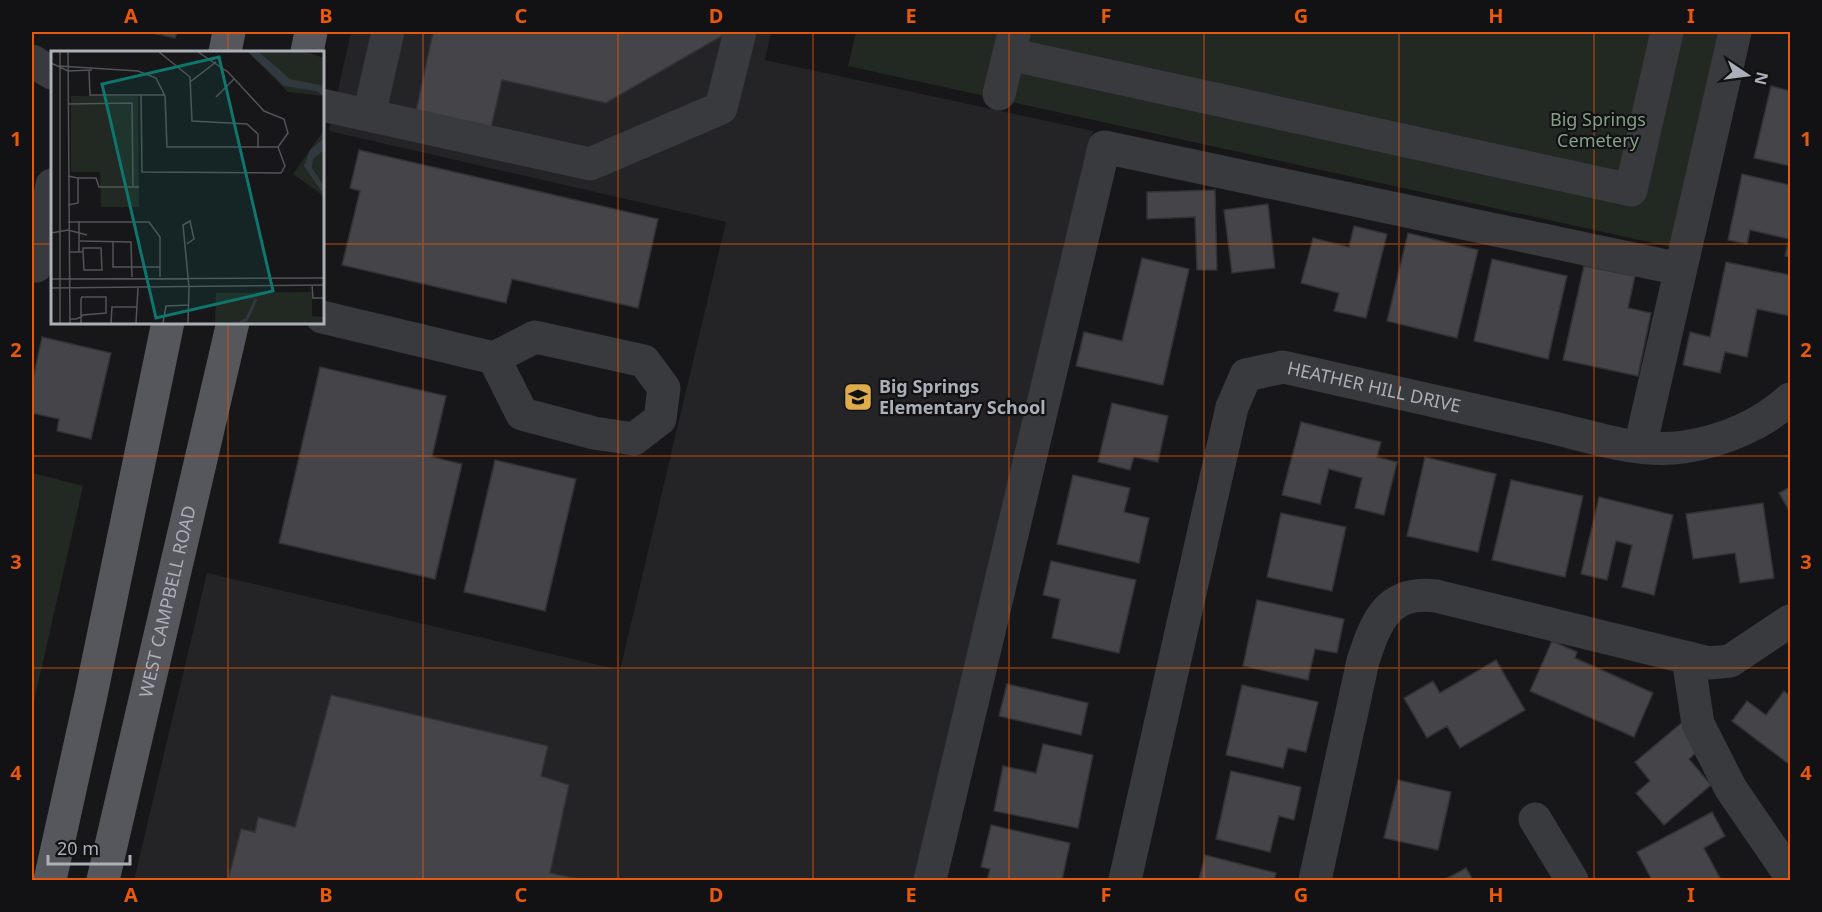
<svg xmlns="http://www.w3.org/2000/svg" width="1822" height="912" font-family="'Noto Sans',sans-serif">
  <rect width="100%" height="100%" fill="#171719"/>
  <path fill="#242426" d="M351,32H771L765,60L1093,131L920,880H134L207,573L620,670L726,222L329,131Z"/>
  <path fill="#222923" d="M856,32H1721L1672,247L848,66Z
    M32,473L83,486L32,710Z"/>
  <path fill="#454549" stroke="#323235" stroke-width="1.5" d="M148,32H177L175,38Z
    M433,32H723L722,36L606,103L502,80L491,128L416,111Z
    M1771,86L1790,91V166L1754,158Z
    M359,150L658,219L638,308L512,279L506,303L342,265L360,191L350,188Z
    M1742,174L1790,185V257L1785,256L1789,239L1750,230L1747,244L1728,240Z
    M1215,190L1217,270H1197L1195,217L1147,219V192Z
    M1268,204L1275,268L1232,273L1224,210Z
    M1354,226L1387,234L1366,318L1334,311L1339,293L1301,283L1313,238L1349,247Z
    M1408,233L1478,250L1457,338L1387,321Z
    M1142,258L1189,269L1163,385L1076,366L1084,332L1122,341Z
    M1492,259L1567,276L1548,359L1474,341Z
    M1726,262L1790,275V316L1757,309L1747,357L1725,352L1720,373L1683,365L1690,332L1710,337Z
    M1584,266L1635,276L1628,308L1651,313L1638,376L1563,360Z
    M42,337L111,353L91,439L57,431L59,419L32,413V384Z
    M320,367L446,396L432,457L462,464L435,579L279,543Z
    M1112,403L1168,416L1158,462L1134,457L1130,470L1098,462Z
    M1301,422L1381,442L1377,457L1397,462L1384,515L1355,508L1362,478L1329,469L1320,504L1282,495Z
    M1425,457L1496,474L1478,552L1407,536Z
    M495,460L576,479L545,611L464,592Z
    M1073,475L1130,488L1124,512L1149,518L1139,563L1057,544Z
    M1511,480L1583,496L1565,577L1492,560Z
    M1790,487V512L1779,493Z
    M1599,497L1673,515L1654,595L1622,587L1632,545L1616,541L1607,580L1581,574Z
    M1763,503L1774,578L1740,583L1735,553L1693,559L1686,514Z
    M1281,513L1346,527L1332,591L1267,577Z
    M1051,561L1136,580L1119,653L1052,638L1060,599L1043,595Z
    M1257,600L1344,619L1337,653L1315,649L1308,680L1243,666Z
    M1552,641L1577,652L1575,658L1653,693L1634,737L1530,691Z
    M1496,660L1525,710L1460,748L1447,726L1427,738L1404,698L1433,681L1440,693Z
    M1007,684L1088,703L1081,735L999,716Z
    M1242,685L1318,702L1306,752L1288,748L1283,768L1226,755Z
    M1784,691L1790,696V765L1732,721L1747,701L1766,715Z
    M331,695L548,746L541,776L569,785L550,873L584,880H228L241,829L255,832L258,817L295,827Z
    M1685,720L1705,745L1689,759L1711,785L1664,825L1636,793L1650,781L1635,762Z
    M1043,744L1093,755L1078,828L994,811L1003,766L1036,773Z
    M1231,771L1301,787L1294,820L1279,816L1270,852L1216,839Z
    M1398,780L1451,792L1438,850L1384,838Z
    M1712,812L1725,836L1704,848L1721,880H1652L1637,852Z
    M991,825L1070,843L1062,880H987L990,869L981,867Z
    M1205,855L1276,873L1274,880H1199Z
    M1466,868L1473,880H1444Z"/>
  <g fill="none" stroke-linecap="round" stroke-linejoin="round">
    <g stroke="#393a3e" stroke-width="33">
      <path d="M1009,54L1631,190L1667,32"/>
      <path d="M32,61L52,73"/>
      <path d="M999,94L1014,33"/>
      <path d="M322,105L590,164L721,108L740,32"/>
      <path d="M369,115L388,32"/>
      <path d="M36,266L52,185"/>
      <path d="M322,317L494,358L535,337L644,361L664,388L660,419L634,439L594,433L522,414L494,358"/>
      <path d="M1640,447L1735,32"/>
      <path d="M1688,658L1698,724L1731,789L1790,875"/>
      <path d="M1535,819L1572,880"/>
      <path d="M930,880L1104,147L1680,269"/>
      <path id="s1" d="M1125,880L1232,407L1246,375L1283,367C1369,386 1455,406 1541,425C1588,435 1635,454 1684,447C1723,441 1761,425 1790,399"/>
      <path d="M1315,880L1363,661C1376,622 1387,590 1436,596L1709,663L1730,661L1790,621"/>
    </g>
    <g stroke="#55575c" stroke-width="33">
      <path d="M225,52L229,32"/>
      <path d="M307,52L311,32"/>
      <path d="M50,880L91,695L168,322"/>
      <path id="s2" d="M103,880L233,322"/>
    </g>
  </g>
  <path fill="none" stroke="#e8590c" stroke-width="1.5" stroke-opacity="0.55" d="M228,32V52M423,32V880M618,32V880M813,32V880M1009,32V880M1204,32V880M1399,32V880M1594,32V880M32,244H52M322,244H1790M228,322V880M32,456H1790M32,668H1790"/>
  <defs>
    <g id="school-square" transform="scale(1.5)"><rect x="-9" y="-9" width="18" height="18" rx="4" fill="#deac4b" stroke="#121214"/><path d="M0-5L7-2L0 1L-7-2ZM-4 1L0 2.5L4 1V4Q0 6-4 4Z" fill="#111"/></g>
  </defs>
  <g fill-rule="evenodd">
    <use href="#school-square" x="858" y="397"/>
  </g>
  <g text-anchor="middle" stroke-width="4.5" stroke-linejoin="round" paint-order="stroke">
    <g font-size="18" fill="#84a086" stroke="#121214">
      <text x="1598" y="126">Big Springs<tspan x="1598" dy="21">Cemetery</tspan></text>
    </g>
    <g font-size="18" font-weight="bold" fill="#abafb7" stroke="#121214" text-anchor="start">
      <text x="879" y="393">Big Springs<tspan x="879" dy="21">Elementary School</tspan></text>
    </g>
    <g font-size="18" fill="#abafb7" stroke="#121214">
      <text dy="6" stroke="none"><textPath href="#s1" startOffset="651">HEATHER HILL DRIVE</textPath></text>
      <text dy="6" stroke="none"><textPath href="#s2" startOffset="286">WEST CAMPBELL ROAD</textPath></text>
    </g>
  </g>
  <g transform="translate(51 51)">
    <rect width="273" height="273" fill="#171719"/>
    <path d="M197,1H255L273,7V45L237,41ZM20,45H87L88,156H50L49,121H20ZM273,79V154L270,143L242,123ZM261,241V265L273,266V272H164L165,242Z" fill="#222923"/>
    <path d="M197,1H208L239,28L273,35V45L265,40L233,35ZM273,87V99L262,108L261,117L273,135V144L253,115L259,99Z" fill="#31383e"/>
    <path fill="none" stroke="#31383e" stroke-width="3" d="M189,272L196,268L205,248"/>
    <path fill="none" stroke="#525458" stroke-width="1.5" d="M9,1V272M17,1L19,272M108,1L139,26L141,70L196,73L207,83V97M147,1L177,21L213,60L233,68L237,82L227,96M0,12L17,20L41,19M8,15L87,20L105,27L114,45L116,96H227M38,20L39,44H114M139,31L165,11M90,44L91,121L230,122L234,115L227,96M165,46L183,28M17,53L81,52L82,136M17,125L27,127V152L17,154M27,127H45L48,136H88M28,170V201M17,171H98L109,186V226M0,182L17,179L36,184M29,190L80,191L81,226M62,190V216H109M136,193L143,188L139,170L132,174L138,236L137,272M18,201H32L33,219H51L50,197H32V201M0,228L273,227M261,234L262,247H272M0,237L273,234M19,268H25L30,266L32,264L55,262V246H31L30,248V272M60,272L61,256H86M85,272L87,237M112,272L115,255L138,254"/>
    <path fill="#0f766e" fill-opacity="0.15" stroke="#0f766e" stroke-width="3" d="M168,6L222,240L105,267L51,33Z"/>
    <rect width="273" height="273" fill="none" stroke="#abafb7" stroke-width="3"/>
  </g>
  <rect width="1822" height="912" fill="none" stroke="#121214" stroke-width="66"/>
  <g transform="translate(1747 75) rotate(103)" stroke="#121214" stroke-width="4.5" paint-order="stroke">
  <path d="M0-4.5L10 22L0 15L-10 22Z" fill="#abafb7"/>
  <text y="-9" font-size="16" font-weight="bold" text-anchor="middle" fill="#abafb7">N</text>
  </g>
  <path d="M48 855v9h82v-9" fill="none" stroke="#abafb7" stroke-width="3"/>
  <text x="57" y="855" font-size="18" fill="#abafb7" stroke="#121214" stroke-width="4.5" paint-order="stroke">20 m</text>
  <rect x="33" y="33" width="1756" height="846" fill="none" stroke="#e8590c" stroke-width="2"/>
  <g font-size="20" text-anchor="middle" font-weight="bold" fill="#e8590c">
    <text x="131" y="23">A</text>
    <text x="326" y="23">B</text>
    <text x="521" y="23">C</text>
    <text x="716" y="23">D</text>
    <text x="911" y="23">E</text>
    <text x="1106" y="23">F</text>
    <text x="1301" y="23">G</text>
    <text x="1496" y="23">H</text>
    <text x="1691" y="23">I</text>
    <text x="16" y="146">1</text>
    <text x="1806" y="146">1</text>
    <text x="16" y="357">2</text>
    <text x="1806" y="357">2</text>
    <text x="16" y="569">3</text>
    <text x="1806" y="569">3</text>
    <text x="16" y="780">4</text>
    <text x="1806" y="780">4</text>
    <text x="131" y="902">A</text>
    <text x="326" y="902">B</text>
    <text x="521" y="902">C</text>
    <text x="716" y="902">D</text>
    <text x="911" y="902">E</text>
    <text x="1106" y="902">F</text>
    <text x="1301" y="902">G</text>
    <text x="1496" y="902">H</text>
    <text x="1691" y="902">I</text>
  </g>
</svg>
